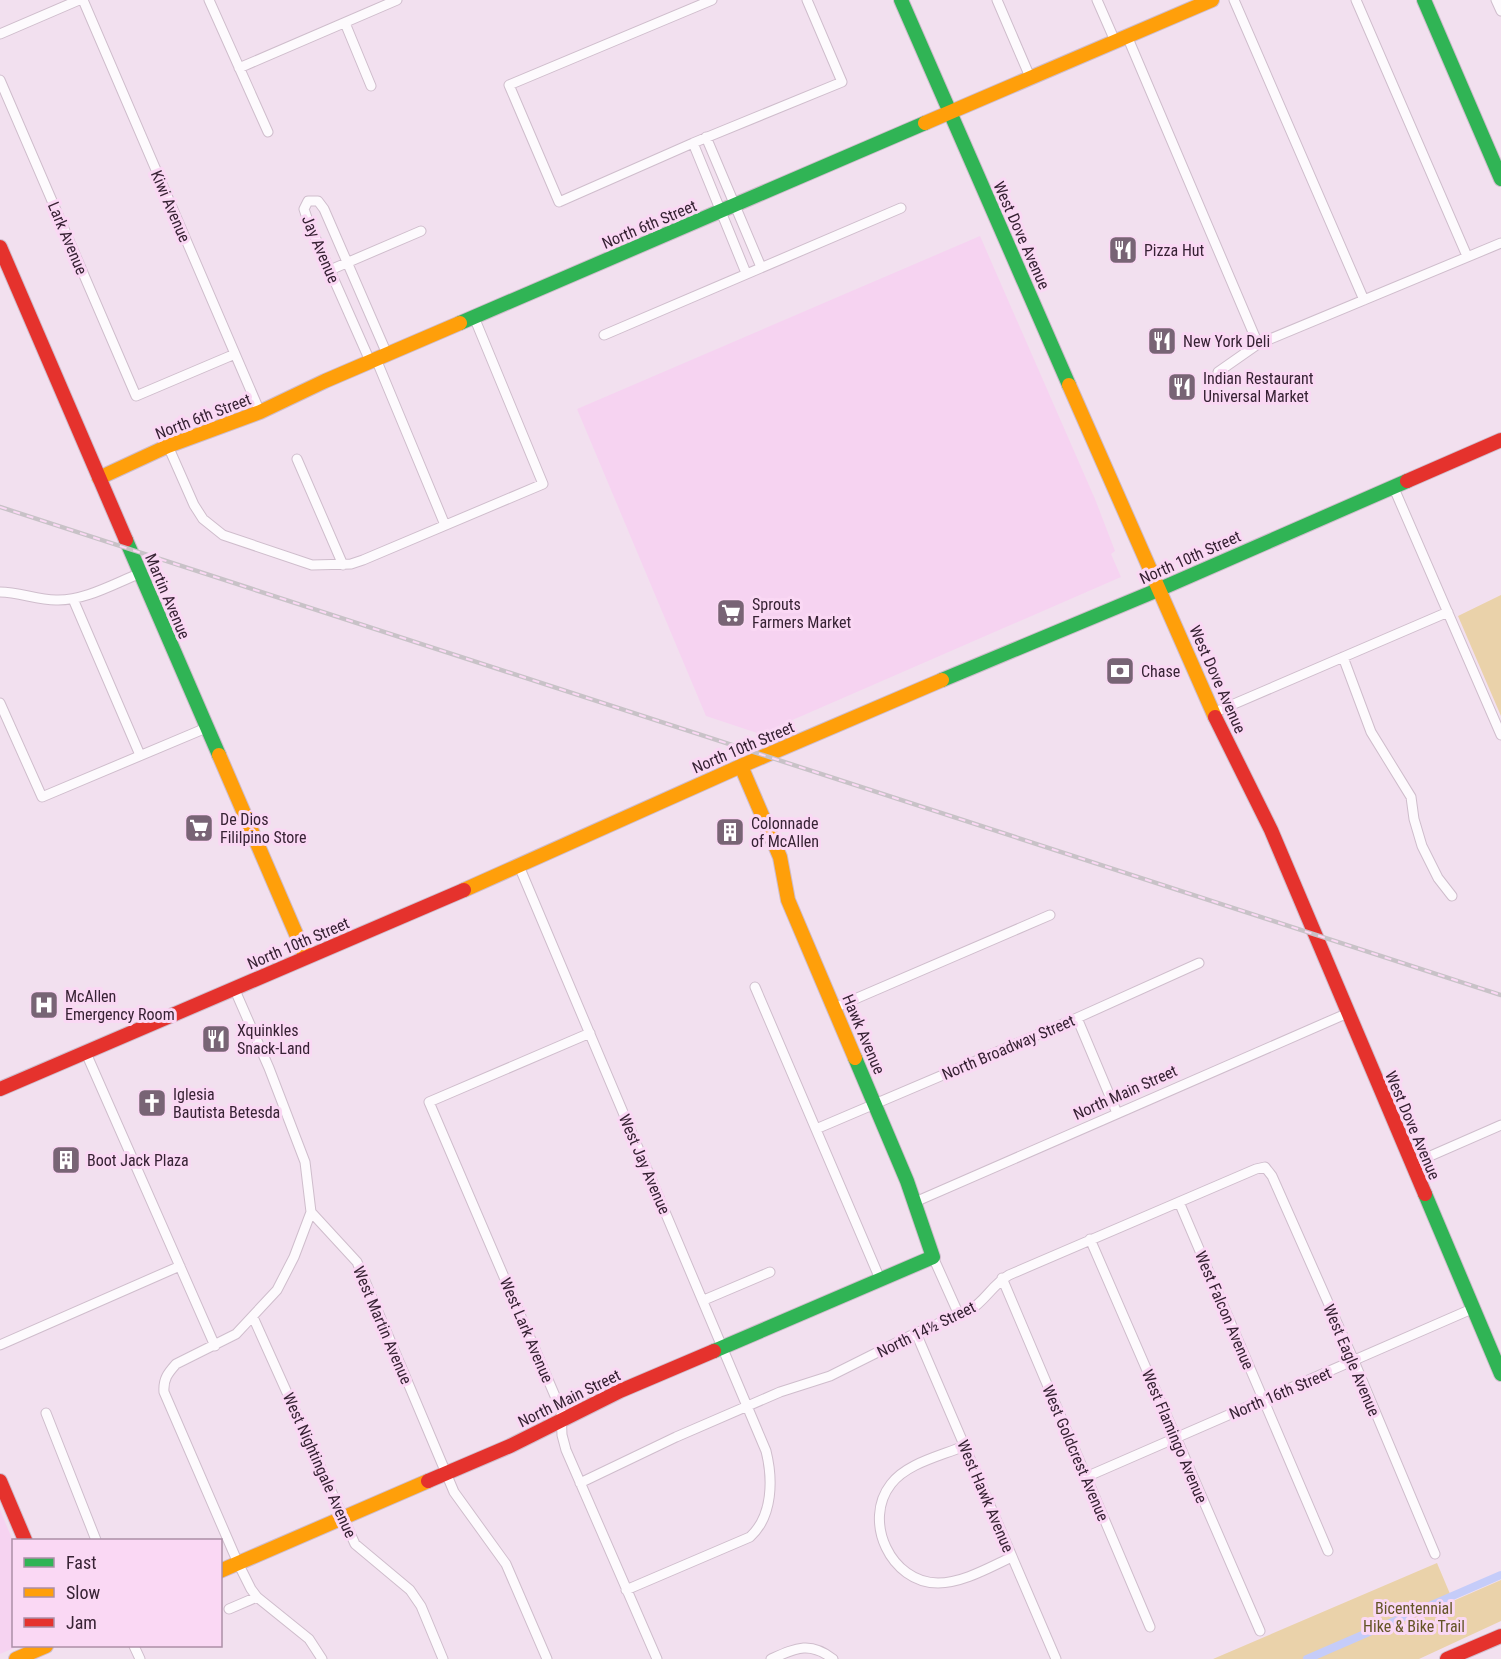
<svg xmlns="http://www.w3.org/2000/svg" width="1501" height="1659" font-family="'Roboto Condensed',sans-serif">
  <rect width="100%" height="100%" fill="#f2e0ef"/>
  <path fill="#f6d3f1" d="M980,236L1095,499L1115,551L1111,554L1121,577L760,734L706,716L577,409Z
    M0,1510L13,1541L14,1646H19L0,1654Z"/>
  <path fill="#ead2aa" d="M1501,595V716L1458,616Z
    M1437,1563L1453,1601L1501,1580V1621L1419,1659H1213Z"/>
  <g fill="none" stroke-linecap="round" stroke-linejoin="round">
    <path stroke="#c5ccf9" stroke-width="8" d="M1307,1659L1501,1575"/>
    <g stroke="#cfbdcc" stroke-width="11">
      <path id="street" d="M83,0L260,412
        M209,0L268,132
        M712,0L509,85L559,202L693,143L842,82L807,0
        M997,0L1030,77
        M1097,0L1115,41
        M1234,0L1364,300
        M1356,0L1467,256
        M1496,0L1501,11
        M345,23L371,86
        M0,34L79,0
        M1127,36L1258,344
        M239,68L397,0
        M0,80L136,396L235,354
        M706,137L761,267
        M693,143L746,273
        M330,270L421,231
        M604,335L901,208
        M376,359L445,525
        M370,361L308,221L304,209L308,201H318L324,209L387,354
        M1218,372L1258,344L1501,243
        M168,446L194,505L203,519L223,535L312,565L351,564L363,560L543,484L474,317
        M297,459L343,565
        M1393,486L1501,735
        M0,592C19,592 37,600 56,600C85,601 115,583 141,573
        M73,599L140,755
        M1343,657L1371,732L1411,797L1414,819L1422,846L1438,878L1452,896
        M0,703L42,797L206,728
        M1213,713L1448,612
        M519,866L766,1451C773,1479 773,1516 750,1537L626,1590
        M755,987L880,1279
        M234,988L269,1068L305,1162L311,1212L357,1262L454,1492L506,1564L547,1659
        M834,1008L1050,915
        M1077,1018L1117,1113
        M590,1033L429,1102L561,1410L562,1435L566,1450L657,1659
        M86,1053L215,1346
        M816,1129L1077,1018L1199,963
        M1412,1164L1501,1125
        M915,1202L1348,1013
        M1179,1202L1328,1551
        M311,1212L294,1257L277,1290L236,1334L176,1364C168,1373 163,1379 164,1392L238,1563L251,1589L257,1597L309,1639L322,1659
        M1090,1239L1260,1631
        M933,1257L959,1315
        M1002,1278L1150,1627
        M704,1300L770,1272
        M253,1317L355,1544L410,1590L421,1606L443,1659
        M916,1333L1056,1659
        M0,1345L180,1266
        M46,1413L96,1540
        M964,1446C941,1456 907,1463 891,1484C862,1521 891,1583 938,1583C963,1583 990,1567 1012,1557
        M1086,1477L1474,1308
        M580,1483L676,1437L780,1392L830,1376L916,1333L970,1310C985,1301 993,1284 1009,1275L1256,1169L1265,1167L1272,1176L1354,1361L1435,1554
        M229,1609L257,1597
        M134,1646L140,1659
        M771,1659C796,1648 810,1641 833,1659"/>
    </g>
    <g stroke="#cfbdcc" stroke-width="16">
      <path id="fast" d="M901,0L1069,385
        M1424,0L1501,179
        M460,323L925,123
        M126,540L219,755
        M942,680L1160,589L1407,481
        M1425,1194L1501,1374
        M714,1351L933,1257L907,1181L855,1058"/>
    </g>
    <g stroke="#cfbdcc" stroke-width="16">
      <path id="slow" d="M925,123L1212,0
        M1069,385L1215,717
        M99,478L168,446L260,412L325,381L460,323
        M219,755L306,957
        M741,766L780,857L788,900L855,1058
        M464,890L741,766L942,680
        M220,1571L428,1481
        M16,1659L46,1646"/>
    </g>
    <g stroke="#cfbdcc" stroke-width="16">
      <path id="jam" d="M0,247L126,540
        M1407,481L1501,440
        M1215,717L1271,830L1425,1194
        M0,1089L464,890
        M0,1481L25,1540
        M428,1481L510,1446L620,1391L714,1351
        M1447,1659L1501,1636"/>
    </g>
    <use href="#street" stroke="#fdfafd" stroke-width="9"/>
    <use href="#fast" stroke="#30b455" stroke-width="14"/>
    <use href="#slow" stroke="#ff9f0a" stroke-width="14"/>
    <use href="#jam" stroke="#e5322d" stroke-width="14"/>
    <g stroke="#c8c2c7" stroke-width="4.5">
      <path id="rail" d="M0,507L1501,995"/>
    </g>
    <use href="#rail" stroke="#fad8f4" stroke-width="2" stroke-dasharray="7" stroke-linecap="butt"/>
  </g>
  <defs>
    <g id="restaurant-square" transform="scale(1.5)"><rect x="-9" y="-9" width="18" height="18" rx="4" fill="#786475" stroke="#fad8f4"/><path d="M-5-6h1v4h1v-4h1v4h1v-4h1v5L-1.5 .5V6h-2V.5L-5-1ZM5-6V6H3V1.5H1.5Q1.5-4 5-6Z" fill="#fff"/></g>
    <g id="supermarket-square" transform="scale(1.5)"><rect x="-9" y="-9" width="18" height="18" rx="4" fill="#786475" stroke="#fad8f4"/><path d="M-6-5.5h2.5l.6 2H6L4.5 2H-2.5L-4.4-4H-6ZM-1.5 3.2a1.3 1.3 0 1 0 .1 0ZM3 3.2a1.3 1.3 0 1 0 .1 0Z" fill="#fff"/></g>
    <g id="bank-square" transform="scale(1.5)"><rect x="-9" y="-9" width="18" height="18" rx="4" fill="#786475" stroke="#fad8f4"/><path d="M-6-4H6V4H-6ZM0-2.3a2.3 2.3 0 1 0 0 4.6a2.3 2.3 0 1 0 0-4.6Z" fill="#fff"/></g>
    <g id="building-square" transform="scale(1.5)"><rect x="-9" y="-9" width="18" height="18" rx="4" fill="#786475" stroke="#fad8f4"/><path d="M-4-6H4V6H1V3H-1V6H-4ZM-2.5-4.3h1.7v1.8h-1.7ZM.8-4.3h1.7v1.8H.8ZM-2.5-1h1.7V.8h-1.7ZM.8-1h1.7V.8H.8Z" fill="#fff"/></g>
    <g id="hospital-square" transform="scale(1.5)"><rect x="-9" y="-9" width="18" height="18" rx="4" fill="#786475" stroke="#fad8f4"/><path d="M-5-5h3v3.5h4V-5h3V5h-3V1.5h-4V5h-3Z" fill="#fff"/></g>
    <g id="church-square" transform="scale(1.5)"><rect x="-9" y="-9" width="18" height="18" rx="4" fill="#786475" stroke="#fad8f4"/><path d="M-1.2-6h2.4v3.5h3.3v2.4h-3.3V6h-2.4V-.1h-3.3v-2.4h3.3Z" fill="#fff"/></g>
  </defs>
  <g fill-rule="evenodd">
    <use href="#restaurant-square" x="1123" y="250"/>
    <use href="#restaurant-square" x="1162" y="341"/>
    <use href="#restaurant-square" x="1182" y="387"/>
    <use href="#supermarket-square" x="731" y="613"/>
    <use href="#bank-square" x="1120" y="671"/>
    <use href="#supermarket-square" x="199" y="828"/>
    <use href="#building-square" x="730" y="832"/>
    <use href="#hospital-square" x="44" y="1005"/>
    <use href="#restaurant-square" x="216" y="1039"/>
    <use href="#church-square" x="152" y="1103"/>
    <use href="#building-square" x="66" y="1160"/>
  </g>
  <g text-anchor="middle" stroke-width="6" stroke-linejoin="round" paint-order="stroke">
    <g font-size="16" fill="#372234" stroke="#fad8f4">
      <text transform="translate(171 206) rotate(67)" y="6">Kiwi Avenue</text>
      <text transform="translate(649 224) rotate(-23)" y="6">North 6th Street</text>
      <text transform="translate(1022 235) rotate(66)" y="6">West Dove Avenue</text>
      <text transform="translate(68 238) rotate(67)" y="6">Lark Avenue</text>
      <text transform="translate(321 249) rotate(67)" y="6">Jay Avenue</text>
      <text transform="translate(203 416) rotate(-21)" y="6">North 6th Street</text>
      <text transform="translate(1190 557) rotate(-24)" y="6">North 10th Street</text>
      <text transform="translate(168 596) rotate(67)" y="6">Martin Avenue</text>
      <text transform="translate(1218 679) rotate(66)" y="6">West Dove Avenue</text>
      <text transform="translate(743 747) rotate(-23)" y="6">North 10th Street</text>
      <text transform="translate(298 943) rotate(-23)" y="6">North 10th Street</text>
      <text transform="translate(864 1034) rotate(67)" y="6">Hawk Avenue</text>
      <text transform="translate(1008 1047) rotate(-23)" y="6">North Broadway Street</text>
      <text transform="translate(1125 1092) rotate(-24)" y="6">North Main Street</text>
      <text transform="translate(1413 1125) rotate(67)" y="6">West Dove Avenue</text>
      <text transform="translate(645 1164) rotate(67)" y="6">West Jay Avenue</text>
      <text transform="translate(1225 1310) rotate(67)" y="6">West Falcon Avenue</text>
      <text transform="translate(383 1325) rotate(67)" y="6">West Martin Avenue</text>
      <text transform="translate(926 1329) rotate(-26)" y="6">North 14½ Street</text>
      <text transform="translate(527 1330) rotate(67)" y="6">West Lark Avenue</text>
      <text transform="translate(1352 1360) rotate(67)" y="6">West Eagle Avenue</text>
      <text transform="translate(1280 1393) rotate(-23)" y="6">North 16th Street</text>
      <text transform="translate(569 1398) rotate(-26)" y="6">North Main Street</text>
      <text transform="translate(1175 1436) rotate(67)" y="6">West Flamingo Avenue</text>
      <text transform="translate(1076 1453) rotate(67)" y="6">West Goldcrest Avenue</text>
      <text transform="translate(320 1465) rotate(66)" y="6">West Nightingale Avenue</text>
      <text transform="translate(986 1496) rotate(67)" y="6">West Hawk Avenue</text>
    </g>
    <g font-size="16" fill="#372234" stroke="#fad8f4" text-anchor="start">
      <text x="1144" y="256">Pizza Hut</text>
      <text x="1183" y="347">New York Deli</text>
      <text x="1203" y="384">Indian Restaurant<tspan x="1203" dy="18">Universal Market</tspan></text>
      <text x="752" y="610">Sprouts<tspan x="752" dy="18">Farmers Market</tspan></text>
      <text x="1141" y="677">Chase</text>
      <text x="220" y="825">De Dios<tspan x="220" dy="18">Fililpino Store</tspan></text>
      <text x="751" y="829">Colonnade<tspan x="751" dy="18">of McAllen</tspan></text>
      <text x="65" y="1002">McAllen<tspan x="65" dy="18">Emergency Room</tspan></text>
      <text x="237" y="1036">Xquinkles<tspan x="237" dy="18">Snack-Land</tspan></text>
      <text x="173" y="1100">Iglesia<tspan x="173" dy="18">Bautista Betesda</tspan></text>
      <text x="87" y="1166">Boot Jack Plaza</text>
    </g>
    <g font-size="16" fill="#645426" stroke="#fad8f4">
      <text x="1414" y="1614">Bicentennial<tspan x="1414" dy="18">Hike &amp; Bike Trail</tspan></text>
    </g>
  </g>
  <rect x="12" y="1539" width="210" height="108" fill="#fad8f4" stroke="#ac8fa7" stroke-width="1.5"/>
  <rect x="24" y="1558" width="30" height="9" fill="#30b455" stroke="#ac8fa7" stroke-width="1.5"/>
  <text x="66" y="1569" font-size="18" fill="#372234">Fast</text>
  <rect x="24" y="1588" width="30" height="9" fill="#ff9f0a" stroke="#ac8fa7" stroke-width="1.5"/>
  <text x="66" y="1599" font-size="18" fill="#372234">Slow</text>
  <rect x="24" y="1618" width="30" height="9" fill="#e5322d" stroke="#ac8fa7" stroke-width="1.5"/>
  <text x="66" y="1629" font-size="18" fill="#372234">Jam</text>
</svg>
